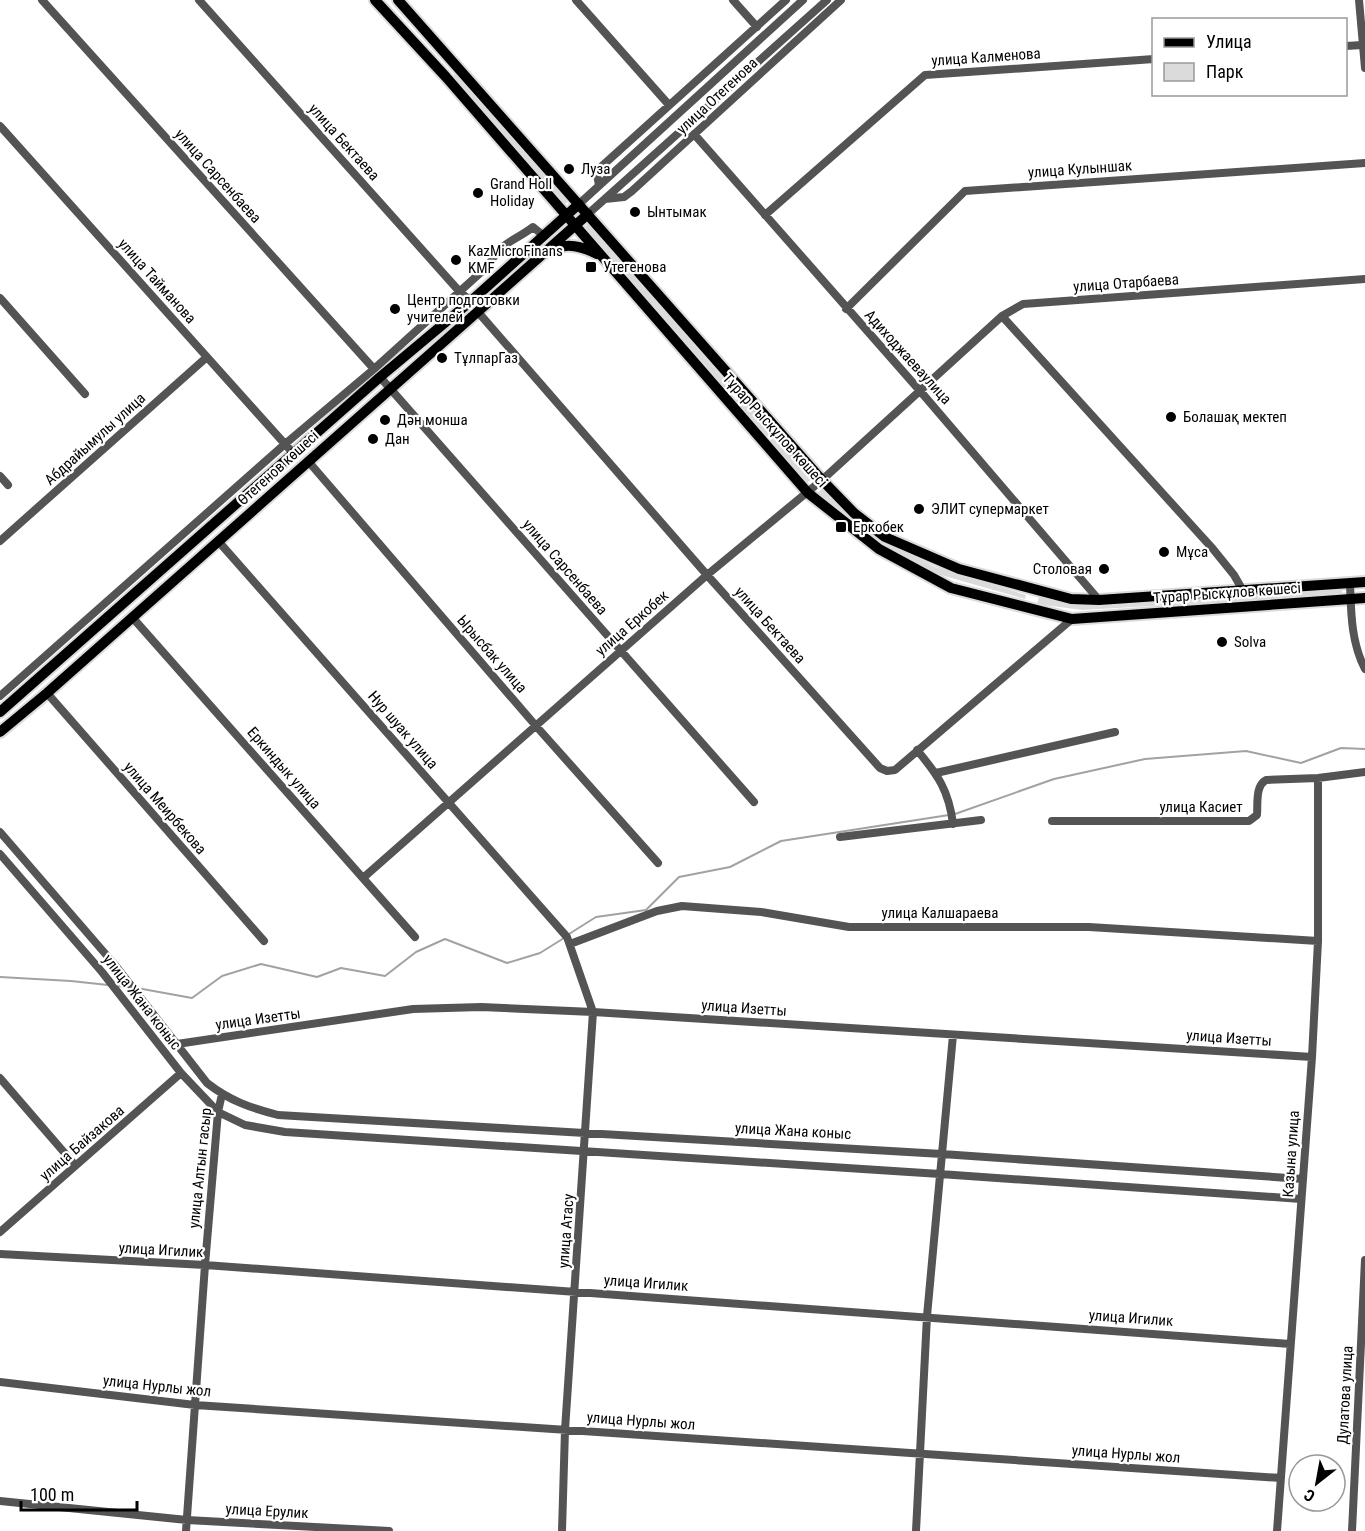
<svg xmlns="http://www.w3.org/2000/svg" width="1365" height="1531" font-family="'Roboto Condensed',sans-serif">
  <rect width="100%" height="100%" fill="#fff"/>
  <path fill="#dbdbdb" d="M456,74L568,201L563,206L451,78Z
    M589,223L730,387L725,392L583,229Z
    M740,396L812,479L807,483L735,401Z
    M822,488L884,542L935,567L1026,595L1025,599L934,573L881,545L817,494Z
    M1342,589V595L1082,610L1037,604L1039,597L1081,605Z"/>
  <g fill="none" stroke-linecap="round" stroke-linejoin="round">
    <path stroke="#a2a2a2" stroke-width="2" d="M955,814L1054,779L1145,759L1246,751L1301,763L1341,748L1365,749
      M569,934L596,917L646,910L679,877L730,867L781,841L949,815
      M0,977L71,981L108,985
      M116,986L129,987
      M137,988L192,998L222,976L261,964L317,977L341,968L385,976L416,952L445,939L507,963L540,953L564,938"/>
    <g stroke="#dbdbdb" stroke-width="14">
      <path id="major" d="M375,0L446,77L808,493L879,549L951,588L1072,619L1365,598
        M398,0L822,480L854,513L885,537L959,569L1071,599L1099,600L1365,582
        M552,249C568,243 581,246 597,254
        M0,712L380,377L471,301L579,204
        M0,732L47,693L588,214"/>
    </g>
    <path stroke="#545454" stroke-width="8" d="M42,0L374,369
      M199,0L459,291L471,301
      M576,0L669,105
      M733,0L757,27
      M1359,0L1365,68
      M1346,46L1362,45
      M0,126L293,453
      M694,134L921,392L1099,600
      M599,185L597,175L602,166L786,0
      M605,199L624,197L632,191L841,0
      M579,204L803,0
      M588,214L827,0
      M765,215L925,75L1154,59
      M0,298L85,394
      M846,309L965,191L1365,163
      M478,312L707,575L880,768L887,771L895,770L1072,619
      M1002,316L1213,549L1234,575L1242,589
      M380,377L754,802
      M308,461L536,726L658,863
      M0,476L8,485
      M0,541L207,357
      M219,542L567,937L593,1012L565,1430L562,1531
      M1350,583C1351,612 1351,642 1365,669
      M132,617L415,937
      M47,693L264,941
      M0,696L285,444L374,369L489,265C500,242 515,241 533,227L544,236
      M917,750C938,775 949,791 953,824
      M936,773L1115,732
      M1052,821H1249L1257,815C1258,804 1255,786 1266,780L1318,778L1365,772
      M0,832L115,965L207,1083C230,1101 251,1108 278,1115L942,1154L1303,1179
      M840,837L981,820
      M0,854L102,972L181,1073L218,1112L245,1125L285,1132L940,1174L1301,1199
      M363,878L707,575L822,480L1002,316L1023,304L1365,279
      M570,944L657,911L682,906L761,912L849,927H1089L1318,941
      M177,1044L413,1009L481,1007L593,1012L1312,1057
      M0,1078L75,1165
      M0,1232L181,1073
      M0,1254L205,1265L1290,1344
      M0,1382L195,1405L1281,1478
      M0,1501L187,1520L389,1531
      M186,1531L205,1265L218,1112L222,1094
      M916,1531L927,1316L953,1035
      M1277,1531L1312,1057L1318,941V778
      M1352,1531L1365,1260"/>
    <use href="#major" stroke="#000" stroke-width="10"/>
  </g>
  <g fill="#000" stroke="#fff" stroke-width="2">
    <circle cx="569" cy="169" r="6"/>
    <circle cx="478" cy="193" r="6"/>
    <circle cx="635" cy="212" r="6"/>
    <circle cx="456" cy="260" r="6"/>
    <rect x="585" y="261" width="12" height="12" rx="3"/>
    <circle cx="395" cy="309" r="6"/>
    <circle cx="442" cy="358" r="6"/>
    <circle cx="1171" cy="417" r="6"/>
    <circle cx="385" cy="420" r="6"/>
    <circle cx="373" cy="439" r="6"/>
    <circle cx="919" cy="509" r="6"/>
    <rect x="835" y="521" width="12" height="12" rx="3"/>
    <circle cx="1164" cy="552" r="6"/>
    <circle cx="1104" cy="569" r="6"/>
    <circle cx="1222" cy="642" r="6"/>
  </g>
  <g text-anchor="middle" stroke-width="4.5" stroke-linejoin="round" paint-order="stroke">
    <g font-size="15" fill="#000" stroke="#fff">
      <text transform="translate(986 57) rotate(-4)" y="5">улица Калменова</text>
      <text transform="translate(717 96) rotate(-43)" y="5">улица Отегенова</text>
      <text transform="translate(344 142) rotate(48)" y="5">улица Бектаева</text>
      <text transform="translate(1080 169) rotate(-4)" y="5">улица Кулыншак</text>
      <text transform="translate(218 176) rotate(48)" y="5">улица Сарсенбаева</text>
      <text transform="translate(157 281) rotate(48)" y="5">улица Тайманова</text>
      <text transform="translate(1126 283) rotate(-4)" y="5">улица Отарбаева</text>
      <text transform="translate(908 357) rotate(48)" y="5">Адиходжаеваулица</text>
      <text transform="translate(775 430) rotate(48)" y="5">Тұрар Рыскұлов көшесі</text>
      <text transform="translate(95 439) rotate(-42)" y="5">Абдрайымулы улица</text>
      <text transform="translate(278 468) rotate(-42)" y="5">Өтегенов көшесі</text>
      <text transform="translate(565 567) rotate(49)" y="5">улица Сарсенбаева</text>
      <text transform="translate(1227 593) rotate(-4)" y="5">Тұрар Рыскұлов көшесі</text>
      <text transform="translate(632 623) rotate(-41)" y="5">улица Еркобек</text>
      <text transform="translate(770 625) rotate(48)" y="5">улица Бектаева</text>
      <text transform="translate(492 654) rotate(49)" y="5">Ырысбак улица</text>
      <text transform="translate(403 730) rotate(49)" y="5">Нур шуак улица</text>
      <text transform="translate(284 768) rotate(49)" y="5">Еркиндык улица</text>
      <text x="1201" y="812">улица Касиет</text>
      <text transform="translate(165 808) rotate(49)" y="5">улица Меирбекова</text>
      <text x="940" y="918">улица Калшараева</text>
      <text transform="translate(142 1002) rotate(52)" y="5">улица Жана коныс</text>
      <text transform="translate(744 1008) rotate(4)" y="5">улица Изетты</text>
      <text transform="translate(258 1019) rotate(-8)" y="5">улица Изетты</text>
      <text transform="translate(1229 1038) rotate(4)" y="5">улица Изетты</text>
      <text transform="translate(793 1131) rotate(3)" y="5">улица Жана коныс</text>
      <text transform="translate(82 1143) rotate(-41)" y="5">улица Байзакова</text>
      <text transform="translate(1291 1154) rotate(-86)" y="5">Казына улица</text>
      <text transform="translate(200 1168) rotate(-84)" y="5">улица Алтын гасыр</text>
      <text transform="translate(566 1231) rotate(-86)" y="5">улица Атасу</text>
      <text transform="translate(161 1250) rotate(3)" y="5">улица Игилик</text>
      <text transform="translate(646 1283) rotate(4)" y="5">улица Игилик</text>
      <text transform="translate(1131 1318) rotate(4)" y="5">улица Игилик</text>
      <text transform="translate(157 1386) rotate(6)" y="5">улица Нурлы жол</text>
      <text transform="translate(1345 1395) rotate(-87)" y="5">Дулатова улица</text>
      <text transform="translate(641 1421) rotate(4)" y="5">улица Нурлы жол</text>
      <text transform="translate(1126 1454) rotate(4)" y="5">улица Нурлы жол</text>
      <text transform="translate(267 1511) rotate(3)" y="5">улица Ерулик</text>
    </g>
    <g font-size="15" fill="#000" stroke="#fff" text-anchor="start">
      <text x="581" y="174">Луза</text>
      <text x="490" y="189">Grand Holl<tspan x="490" dy="17">Holiday</tspan></text>
      <text x="647" y="217">Ынтымак</text>
      <text x="468" y="256">KazMicroFinans<tspan x="468" dy="17">KMF</tspan></text>
      <text x="603" y="272">Утегенова</text>
      <text x="407" y="305">Центр подготовки<tspan x="407" dy="17">учителей</tspan></text>
      <text x="454" y="363">ТұлпарГаз</text>
      <text x="1183" y="422">Болашақ мектеп</text>
      <text x="397" y="425">Дән монша</text>
      <text x="385" y="444">Дан</text>
      <text x="931" y="514">ЭЛИТ супермаркет</text>
      <text x="853" y="532">Еркобек</text>
      <text x="1176" y="557">Мұса</text>
      <text x="1092" y="574" text-anchor="end">Столовая</text>
      <text x="1234" y="647">Solva</text>
    </g>
  </g>
  <rect x="1152" y="18" width="195" height="78" fill="#ffffff" stroke="#999999" stroke-width="1.5"/>
  <rect x="1164" y="38" width="30" height="9" fill="#000000" stroke="#999999" stroke-width="1.5"/>
  <text x="1206" y="48" font-size="18" fill="#000000">Улица</text>
  <rect x="1164" y="63" width="30" height="18" fill="#dbdbdb" stroke="#999999" stroke-width="1.5"/>
  <text x="1206" y="78" font-size="18" fill="#000000">Парк</text>
  <g transform="translate(1317 1483) rotate(211)"><circle r="28" fill="#ffffff" stroke="#999999" stroke-width="1.5"/>
  <path d="M0-4.5L10 22L0 15L-10 22Z" fill="#000000"/>
  <text y="-9" font-size="16" font-weight="bold" text-anchor="middle" fill="#000000">С</text>
  </g>
  <path d="M21 1501v9h116v-9" fill="none" stroke="#000000" stroke-width="3"/>
  <text x="30" y="1501" font-size="18" fill="#000000" stroke="#ffffff" stroke-width="4.5" paint-order="stroke">100 m</text>
</svg>
